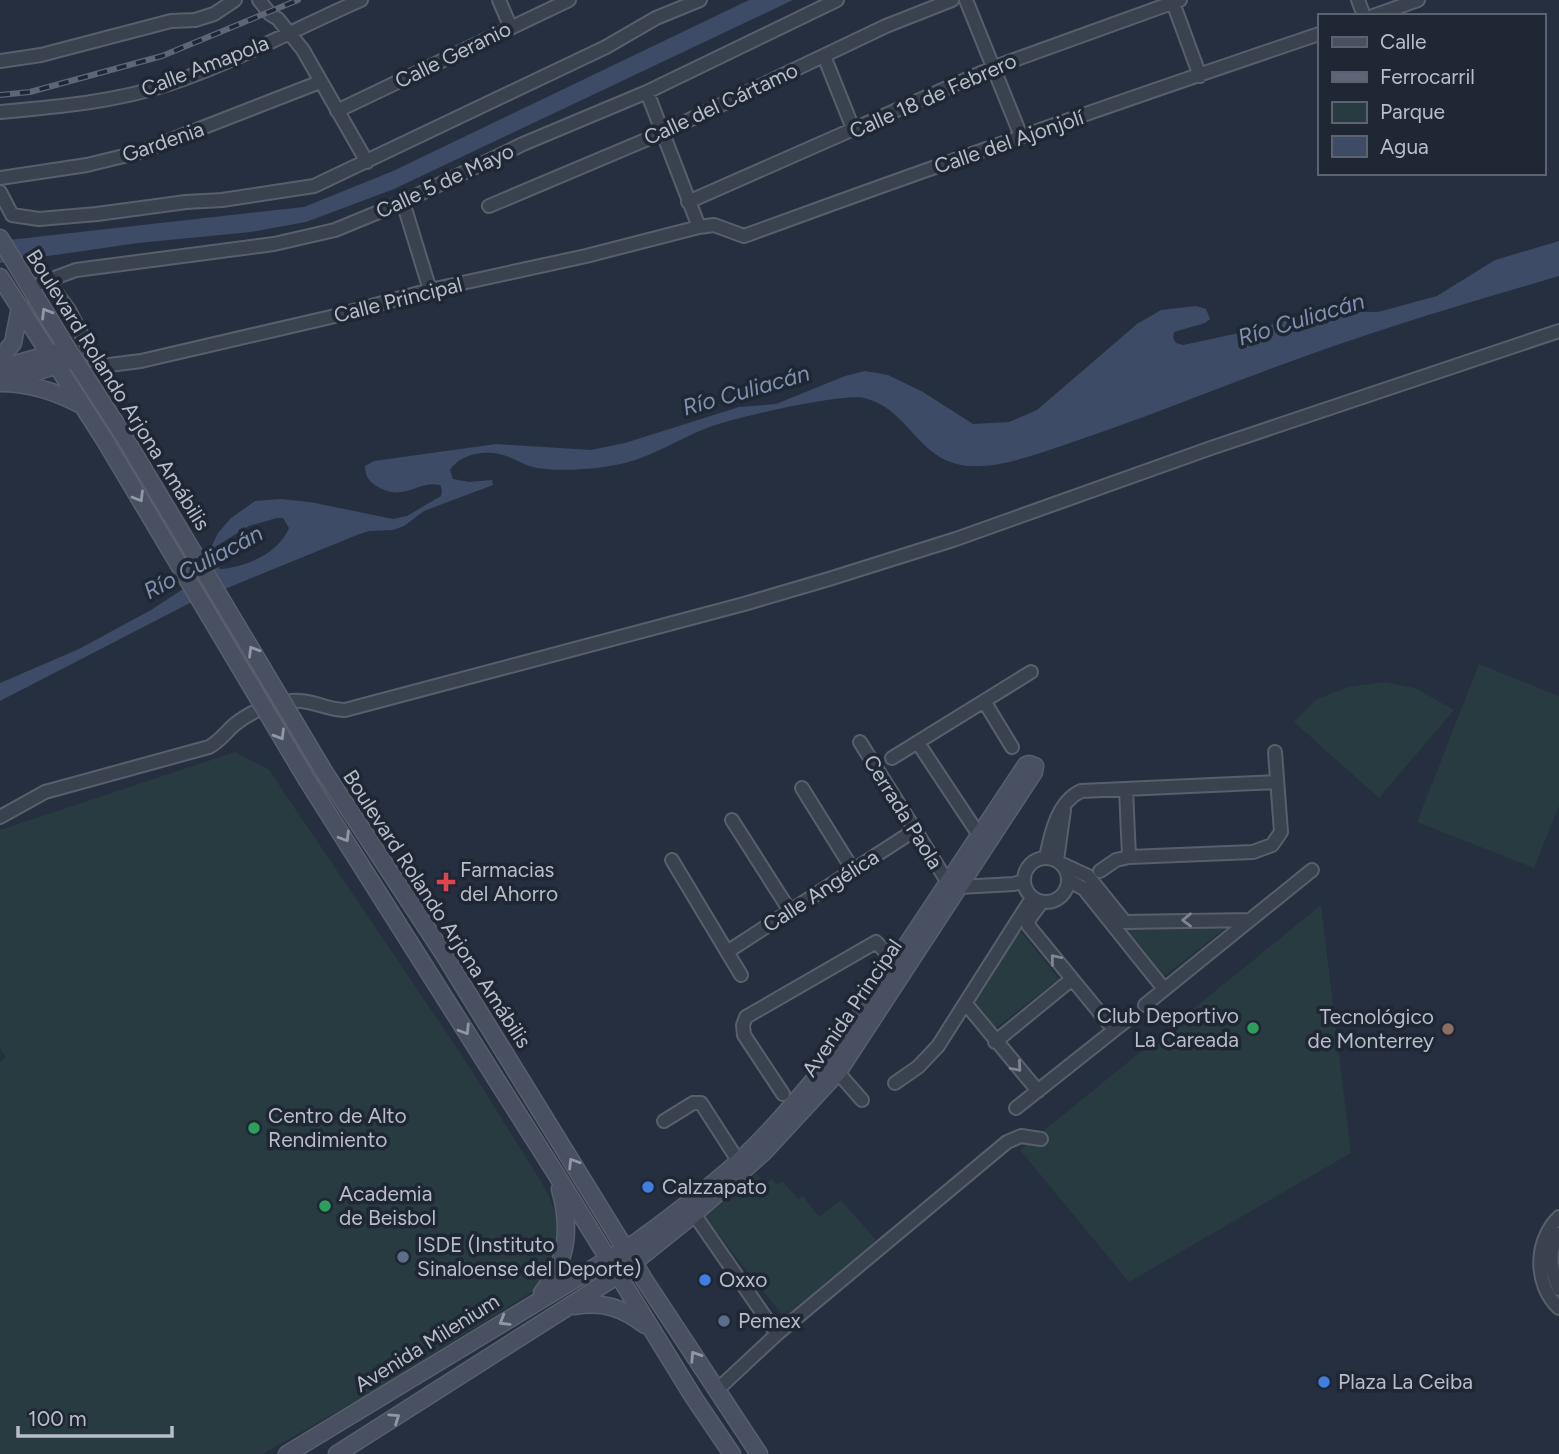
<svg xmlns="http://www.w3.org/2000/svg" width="1559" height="1454" font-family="Figtree,sans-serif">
  <rect width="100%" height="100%" fill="#262f3f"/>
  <path fill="#283b40" d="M1479,664L1559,696V806L1534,868L1417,822Z
    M1383,682L1415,688L1454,710L1379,798L1294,722L1317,699L1349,687Z
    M235,752L269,770L467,1063L548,1193L557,1218L558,1238L551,1266L532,1292L378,1388L263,1454H0V1062L6,1058L0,1048V830Z
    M1321,905L1351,1153L1129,1282L1020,1150Z
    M1228,926L1163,977L1123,927Z
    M1019,929L1059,979L992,1031L967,1002Z
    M756,1173L765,1184L772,1179L777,1185L782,1181L798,1199L803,1196L819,1217L841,1200L877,1241L784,1317L701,1213Z"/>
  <path fill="#3d4b67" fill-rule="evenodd" d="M749,0H793L394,189L306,222L251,232L138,243L0,263V241L304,207L393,171Z
    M1559,241V276C1460,305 1361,334 1265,371C1200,395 1136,421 1070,443C1042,452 1012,464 983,466C918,471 914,410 864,398C843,393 731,418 707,428C679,439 655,455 625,463C599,469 564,472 537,468C526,466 519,461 509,457C490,449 462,452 450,470L453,479L469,482L492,480L493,485L424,511L404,526L393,530L369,531L357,535L188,604L0,701V683L79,649L151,610L183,589L200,570L218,533L231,518L255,501L280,499L310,502L393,519L407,516L441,496L442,490L440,485C417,480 404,504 375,485C368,481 365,474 365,466L374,461L496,444L591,450L625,443L739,407L776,404L845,376L865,371L888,375L923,392L973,424L1009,422L1037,410L1137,324L1161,310L1196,306L1206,309L1210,319L1205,323L1174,332L1173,338L1176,343L1183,345L1262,328L1290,318L1324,311L1378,312L1437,296L1495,260ZM277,518H283L289,528C279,553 246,567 220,569L213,555L215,547L249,526Z"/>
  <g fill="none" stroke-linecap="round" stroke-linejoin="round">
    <g stroke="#585f6c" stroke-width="16">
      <path id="street" d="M259,0L270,14L278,19L303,50L367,162
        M499,0L511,28
        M966,0L1021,136
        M1172,0L1200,76
        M1358,0L1364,16
        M1373,16L1418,0
        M824,56L854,131
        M0,61L41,55L171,21L195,20L214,14L235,0
        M647,92L699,227
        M337,111L569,0
        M0,112C56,107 115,102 169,84C235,62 297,28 361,0
        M0,178L87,165L140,152L320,82
        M0,192L12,215L39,219L97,214L186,202L222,200L314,186L606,47L656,18L700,0
        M403,202L430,290
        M688,202L992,68L1180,0
        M489,206L662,133L886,26L952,0
        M47,280L69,310L94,359L101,366L141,361L335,316L430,290L586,256L699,227L714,225L744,236C935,166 1127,99 1319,34
        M41,283L76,270L274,244L335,230L403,202L523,144L647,92L837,0
        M984,701L1012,747
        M860,742L947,881L959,887L1014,884L1023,881
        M918,743L983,841
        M892,758L1031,672
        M802,788L853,870
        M1126,789L1129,857
        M0,817L45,792L209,747C220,741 225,733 234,725C251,711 279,699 301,701C316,702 329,710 345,710L744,604L829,579L956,539L1211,448L1559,331
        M732,820L790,911
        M1046,857C1051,834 1057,802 1081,791L1277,782
        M1024 880a22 22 0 1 1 44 0a22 22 0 1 1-44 0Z
        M672,860L741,975
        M1057,860L1064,810
        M1062,864L1088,876L1125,922
        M1100,871L1116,860L1129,857L1253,852L1272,845L1281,832L1275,752
        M1068,880L1084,889L1164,989
        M1125,922L1250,920
        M1028,925L1114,1030
        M1028,925L1030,918L1042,902
        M727,952L915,830
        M966,1004L1038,1091
        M1145,1005L1312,870
        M995,1042L1072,979
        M834,1068L862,1100
        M895,1083L918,1067L938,1046L1032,898
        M783,1094L744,1035L743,1025L746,1017L876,942L895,962
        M1016,1108L1132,1016
        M664,1121L693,1103H701L739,1162
        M694,1214L777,1334
        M1559,1217C1534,1241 1534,1285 1559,1308
        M1559,1234C1547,1252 1551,1270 1559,1289
        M717,1390L777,1334L1007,1142L1021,1136L1041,1139"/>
    </g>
    <g stroke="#585f6c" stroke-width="19">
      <path id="secondary" d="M0,238L67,348L122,433
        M0,277L104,439
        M0,358L13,343L20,307
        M0,368L58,352
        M9,380L65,363
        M0,383C30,383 55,391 81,405
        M325,773L443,953L647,1284L759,1454
        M307,780L556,1174L694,1398L732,1454
        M542,1293C568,1260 571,1229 560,1189
        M575,1306C603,1301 623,1308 645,1325
        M287,1454L638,1241C672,1216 707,1190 739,1161C772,1131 800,1096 829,1062L1026,765L1029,764L1035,766L1034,772L838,1072L763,1153L694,1214L618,1275L337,1454"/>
    </g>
    <use href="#street" stroke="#3a414f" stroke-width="12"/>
    <use href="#secondary" stroke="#495062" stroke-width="16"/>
    <g stroke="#5d6576" stroke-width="6">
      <path id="rail" d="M0,95L30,92L162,56L298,0"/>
    </g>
    <use href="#rail" stroke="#1f2634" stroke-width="3.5" stroke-dasharray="10" stroke-linecap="butt"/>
    <g stroke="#585f6c" stroke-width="19" stroke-linecap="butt">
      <path id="secondary-bridge" d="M122,433L325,773
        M104,439L307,780"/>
    </g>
    <use href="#secondary-bridge" stroke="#495062" stroke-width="16"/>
  </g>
  <defs><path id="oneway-chevron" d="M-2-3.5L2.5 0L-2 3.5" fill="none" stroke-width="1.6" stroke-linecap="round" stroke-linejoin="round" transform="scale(1.75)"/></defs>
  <g stroke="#9097a5">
    <use href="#oneway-chevron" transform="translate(46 313) rotate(-121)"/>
    <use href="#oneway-chevron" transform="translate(139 497) rotate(59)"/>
    <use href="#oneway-chevron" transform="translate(253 651) rotate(-121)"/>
    <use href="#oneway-chevron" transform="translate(280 735) rotate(59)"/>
    <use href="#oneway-chevron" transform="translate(345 837) rotate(58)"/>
    <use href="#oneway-chevron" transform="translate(465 1030) rotate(58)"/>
    <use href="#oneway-chevron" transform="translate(573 1163) rotate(-122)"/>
    <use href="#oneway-chevron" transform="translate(504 1321) rotate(149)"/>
    <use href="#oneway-chevron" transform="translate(695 1356) rotate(-123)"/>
    <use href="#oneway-chevron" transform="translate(395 1418) rotate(-34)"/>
  </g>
  <g stroke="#7f8592">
    <use href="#oneway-chevron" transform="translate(1187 920) rotate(179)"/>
    <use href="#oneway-chevron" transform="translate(1055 959) rotate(-130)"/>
    <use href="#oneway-chevron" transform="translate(1017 1067) rotate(49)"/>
  </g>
  <path fill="#e0444e" stroke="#1f2634" stroke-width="2.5" d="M442.5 871.5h7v7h7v7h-7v7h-7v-7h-7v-7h7z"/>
  <g fill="#2e9e5b" stroke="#1f2634" stroke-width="2.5">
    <circle cx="1253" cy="1028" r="7"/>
    <circle cx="254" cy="1128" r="7"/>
    <circle cx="325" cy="1206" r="7"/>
  </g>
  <circle fill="#8d6e63" stroke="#1f2634" stroke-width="2.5" cx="1448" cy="1029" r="7"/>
  <g fill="#3f7fe0" stroke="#1f2634" stroke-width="2.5">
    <circle cx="648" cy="1187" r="7"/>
    <circle cx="705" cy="1280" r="7"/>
    <circle cx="1324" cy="1382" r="7"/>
  </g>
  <g fill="#5c6f8a" stroke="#1f2634" stroke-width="2.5">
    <circle cx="403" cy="1257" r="7"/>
    <circle cx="724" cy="1321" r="7"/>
  </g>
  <g text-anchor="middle" stroke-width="7" stroke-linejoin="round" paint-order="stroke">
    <g font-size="21" fill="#b7bdc9" stroke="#1f2634">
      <text transform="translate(453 55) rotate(-26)" y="7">Calle Geranio</text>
      <text transform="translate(205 66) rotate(-21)" y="7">Calle Amapola</text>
      <text transform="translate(933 96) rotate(-24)" y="7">Calle 18 de Febrero</text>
      <text transform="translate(721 104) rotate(-25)" y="7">Calle del Cártamo</text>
      <text transform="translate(163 142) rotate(-19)" y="7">Gardenia</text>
      <text transform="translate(1009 142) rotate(-19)" y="7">Calle del Ajonjolí</text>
      <text transform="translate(445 181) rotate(-25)" y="7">Calle 5 de Mayo</text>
      <text transform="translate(398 300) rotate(-14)" y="7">Calle Principal</text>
      <text transform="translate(118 390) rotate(58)" y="7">Boulevard Rolando Arjona Amábilis</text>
      <text transform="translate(903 812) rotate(58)" y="7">Cerrada Paola</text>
      <text transform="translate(821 891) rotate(-33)" y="7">Calle Angélica</text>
      <text transform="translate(437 909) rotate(57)" y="7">Boulevard Rolando Arjona Amábilis</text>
      <text transform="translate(852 1008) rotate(-56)" y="7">Avenida Principal</text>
      <text transform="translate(427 1343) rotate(-32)" y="7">Avenida Milenium</text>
    </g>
    <g font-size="21" fill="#b7bdc9" stroke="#1f2634" text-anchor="start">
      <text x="460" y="877">Farmacias<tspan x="460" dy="24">del Ahorro</tspan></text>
      <text x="1239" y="1023" text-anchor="end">Club Deportivo<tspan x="1239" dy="24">La Careada</tspan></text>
      <text x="1434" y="1024" text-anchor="end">Tecnológico<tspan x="1434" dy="24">de Monterrey</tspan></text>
      <text x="268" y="1123">Centro de Alto<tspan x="268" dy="24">Rendimiento</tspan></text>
      <text x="662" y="1194">Calzzapato</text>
      <text x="339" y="1201">Academia<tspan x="339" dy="24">de Beisbol</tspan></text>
      <text x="417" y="1252">ISDE (Instituto<tspan x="417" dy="24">Sinaloense del Deporte)</tspan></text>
      <text x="719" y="1287">Oxxo</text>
      <text x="738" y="1328">Pemex</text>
      <text x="1338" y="1389">Plaza La Ceiba</text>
    </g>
    <g font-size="23" font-style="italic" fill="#8090af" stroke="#1f2634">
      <text transform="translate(1301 319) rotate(-17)" y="8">Río Culiacán</text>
      <text transform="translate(746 390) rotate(-16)" y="8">Río Culiacán</text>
      <text transform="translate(203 562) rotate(-28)" y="8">Río Culiacán</text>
    </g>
  </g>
  <rect x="1318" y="14" width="228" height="161" fill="#1f2634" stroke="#5c6270" stroke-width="2"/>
  <rect x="1332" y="37" width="35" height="10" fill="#495062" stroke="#5c6270" stroke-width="2"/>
  <text x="1380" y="49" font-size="21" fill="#b7bdc9">Calle</text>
  <rect x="1332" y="72" width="35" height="10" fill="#5d6576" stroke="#5c6270" stroke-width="2"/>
  <text x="1380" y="84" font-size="21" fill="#b7bdc9">Ferrocarril</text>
  <rect x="1332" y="102" width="35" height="21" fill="#283b40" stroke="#5c6270" stroke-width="2"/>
  <text x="1380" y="119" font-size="21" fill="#b7bdc9">Parque</text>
  <rect x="1332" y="136" width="35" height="21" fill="#3d4b67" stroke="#5c6270" stroke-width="2"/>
  <text x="1380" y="154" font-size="21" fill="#b7bdc9">Agua</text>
  <path d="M18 1426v10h154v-10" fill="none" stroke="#b7bdc9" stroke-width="3.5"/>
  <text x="28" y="1426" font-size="21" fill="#b7bdc9" stroke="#1f2634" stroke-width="5" paint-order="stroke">100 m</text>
</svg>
